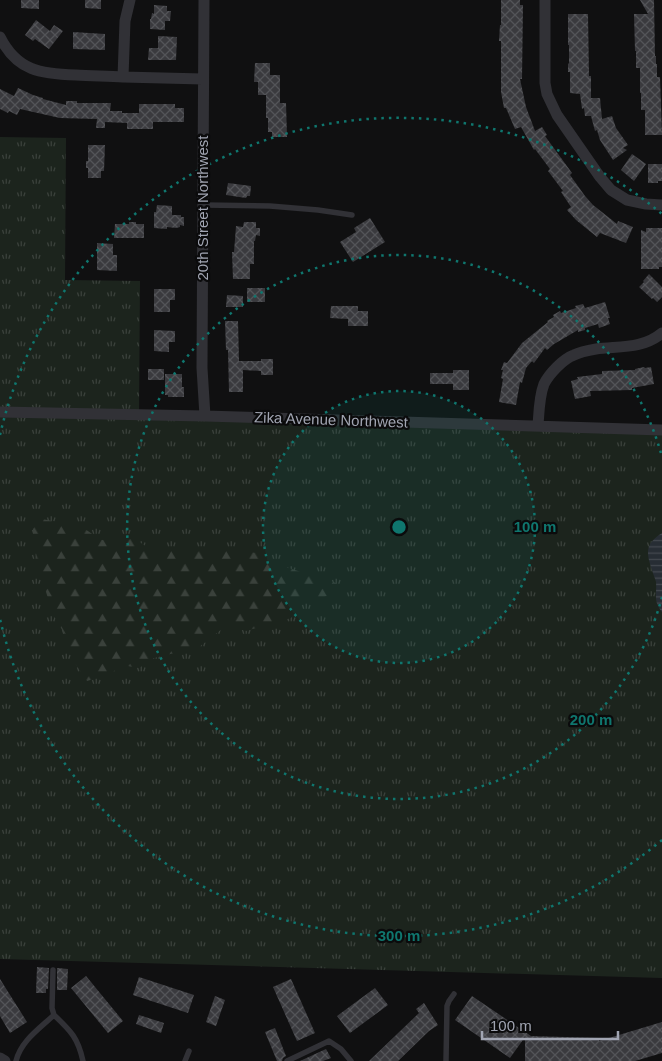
<svg xmlns="http://www.w3.org/2000/svg" width="662" height="1061" font-family="Helvetica,sans-serif">
  <defs>
    <pattern id="grass-tufts" width="24" height="20" patternUnits="userSpaceOnUse" patternTransform="scale(1.25)"><rect width="24" height="20" fill="#1c241d"/><path d="M3 7l-1-3M5 7V3M7 7l1-3M15 17l-1-3M17 17v-4M19 17l1-3" fill="none" stroke="#3a413b"/></pattern>
    <pattern id="forest-firs" width="22" height="20" patternUnits="userSpaceOnUse" patternTransform="scale(1.25)"><rect width="22" height="20" fill="#1c241d"/><path d="M5 1l3.5 6h-7zM16 11l3.5 6h-7z" fill="#3a413b"/></pattern>
    <pattern id="water-rules" width="6" height="5" patternUnits="userSpaceOnUse" patternTransform="scale(1.25)"><rect width="6" height="5" fill="#272d34"/><path d="M0 2.5h6" fill="none" stroke="#43484f"/></pattern>
    <pattern id="building-cross-hatch" width="8" height="8" patternUnits="userSpaceOnUse" patternTransform="scale(1.25)"><rect width="8" height="8" fill="#3a3a3e"/><path d="M0 0l8 8M0 8l8-8" fill="none" stroke="#535458"/></pattern>
  </defs>
  <rect width="100%" height="100%" fill="#101011"/>
  <path fill="url(#grass-tufts)" d="M0,137L66,138L65,280L140,281L139,415L662,430V978L0,959Z"/>
  <path fill="url(#forest-firs)" d="M42,519L82,527L101,540L135,539L153,551L191,548L261,553L279,565L336,583L341,591L331,595L304,602L291,618L246,631L227,625L199,647L154,658L139,668L122,665L110,674L87,681L75,663L65,635L53,614L41,576L34,544L33,529Z"/>
  <path fill="url(#water-rules)" d="M662,533V612C653,601 657,595 656,582C655,578 653,574 652,570C646,552 645,544 662,533Z"/>
  <path fill="url(#building-cross-hatch)" d="M21,0H39V9L21,8Z
    M85,0H101V9L85,8Z
    M501,0H520V5H523L522,79H520L526,107L535,131L542,127L547,135L545,136L572,173L570,175L585,196L593,205L617,224L618,221L633,227L626,243L600,233L597,237L576,220L567,210L571,207L561,192L563,191L548,171L550,169L535,149L534,150L521,127L515,129L506,108H504L501,92V41H499L500,25H501Z
    M640,0H654L655,56H656V64H657V77H660L662,135H645V110H641V93H640V68H636V51H635L634,14H648Z
    M154,5L167,6V11H171L170,21H165V30L150,29V19H151L152,13L154,14Z
    M568,14H588L589,76H591V98H600L602,119L612,116L616,128L628,145L623,148L627,150L613,160L600,140L597,130L595,131L591,116H585L584,108L582,109L580,94L570,93V72H568V63L569,64V45H568Z
    M36,20L50,31L54,25L63,31L49,49L35,39L33,41L25,35Z
    M73,32L105,34V50L73,49Z
    M158,36L177,37L176,60H148L149,48H158Z
    M255,63H270V75H280V103H286L287,137H272V132H268V118H266V95H258V82H254Z
    M18,88L33,95L43,98V99L66,105V101H77V103H111L110,111H122V113H139V104H175V108H184V122H153V129H127V123L105,122V128H96L97,119L60,118L20,109L17,115L9,111L8,113L0,109V89L14,96Z
    M88,145H105L104,171H101V178H88V168H86V161H88Z
    M632,154L646,164L634,181L621,170Z
    M648,164H662V181H658V183H648Z
    M228,183L251,186L250,196H247L246,198L226,195Z
    M157,205L172,206V215H181V217H184V226L180,225V227L176,228L167,227V229L154,228V212H156Z
    M370,218L385,242L353,262L340,242L356,232L354,228Z
    M129,222H136V224H144V238H114L115,224H129Z
    M244,222H256V228H260V236L256,235L255,241H254V264H250V279H233L232,252H234L236,226L243,227Z
    M646,228H662V267H659V269H641V230L646,232Z
    M97,243L113,244V255H117V271L97,270Z
    M649,274L662,287V297L657,302L653,298L652,299L639,287L644,282L643,281Z
    M247,288H265V302H247Z
    M154,289H175V300H170V312H154Z
    M227,295L243,296V307H226Z
    M605,302L610,318H608L610,324L599,328L598,324L585,328V330L578,332V330L554,344L547,350L545,348L534,363L532,361L526,368L522,383L520,382L516,405L499,402L503,379L501,378L503,370H501L504,362L507,363L522,343L548,322L547,321L554,317L553,315L560,311L561,313L576,308L575,306L583,304L585,308Z
    M331,306H358V311H368V326H348V319L330,318Z
    M225,321H238L239,361H261V359H273V375H261V371L243,370V392H229L228,350H226Z
    M154,330L175,331V342H169V352L154,351Z
    M644,367L645,368L651,367L654,384L632,388V390L590,391L591,396L575,399L571,381L578,379L577,377L602,374V371L635,370V369Z
    M148,369H164V380H148Z
    M453,370H469V390H453V384H430V373H453Z
    M165,374H182V387H184V397H168V395H165Z
    M37,967L49,968L48,989H46V993H36Z
    M57,968L68,969L67,990H57Z
    M86,976L123,1021L108,1033L71,988Z
    M139,977L194,995L188,1013L133,995Z
    M0,979L27,1022L10,1033L0,1016Z
    M291,979L315,1033L297,1041L273,987Z
    M375,988L388,1005L350,1033L337,1016Z
    M215,996L225,1000L216,1026L206,1022Z
    M472,996L531,1036L599,1038V1041L662,1022V1053L635,1061H525V1037L510,1058L455,1020Z
    M424,1003L438,1025L429,1031L398,1061H369L419,1013L416,1009Z
    M139,1015L164,1023L161,1033L136,1024Z
    M275,1028L286,1056L283,1058L282,1061H277L265,1032Z
    M326,1049L331,1058L323,1061H300Z"/>
  <g fill="none" stroke-linecap="round" stroke-linejoin="round">
    <path stroke="#313136" stroke-width="5.5" d="M204,205L270,206L318,210L352,215
      M53,970L52,1008L54,1015
      M16,1061C21,1041 39,1029 54,1015C71,1031 78,1038 83,1061
      M185,1061L189,1051
      M287,1061L329,1041L341,1049L351,1061
      M446,1061L447,1006L449,1001L454,994"/>
    <path stroke="#313136" stroke-width="11" d="M204,0L202,368L205,416
      M545,0V83L547,94L557,115L600,177L611,190L627,200L646,204L662,205
      M0,37C17,71 41,74 76,75C91,76 107,76 123,77L125,21L130,0
      M123,77L203,79
      M0,412L205,416L662,430
      M538,426C539,412 539,397 544,384C549,374 563,359 574,355C580,352 590,350 596,349C620,346 643,349 662,333
      M0,1058L5,1061"/>
  </g>
  <circle cx="399" cy="527" r="136" fill="#0f766e" fill-opacity=".12"/>
  <g fill="none" stroke="#0f766e" stroke-width="2.5" stroke-dasharray="2.5 5">
    <circle cx="399" cy="527" r="136"/>
    <path d="M662 597A272 272 0 1 1 662 457"/>
    <path d="M662 840A409 409 0 0 1 0 619M0 435A409 409 0 0 1 662 214"/>
  </g>
  <g text-anchor="middle" stroke-width="4.5" stroke-linejoin="round" paint-order="stroke">
    <g font-size="15" fill="#a1a5b2" stroke="#0b0b0c">
      <text transform="translate(203 208) rotate(-90)" y="5">20th Street Northwest</text>
      <text transform="translate(331 420) rotate(2)" y="5">Zika Avenue Northwest</text>
    </g>
  </g>
  <circle cx="399" cy="527" r="8" fill="#0f766e" stroke="#0b0b0c" stroke-width="2.5"/>
  <g font-size="15" text-anchor="middle" font-weight="bold" fill="#0f766e" stroke="#0b0b0c" stroke-width="4.5" stroke-linejoin="round" paint-order="stroke">
    <text x="535" y="532">100 m</text>
    <text x="591" y="725">200 m</text>
    <text x="399" y="941">300 m</text>
  </g>
  <path d="M482 1031v8h136v-8" fill="none" stroke="#a1a5b2" stroke-width="2.5"/>
  <text x="490" y="1031" font-size="15" fill="#a1a5b2" stroke="#0b0b0c" stroke-width="4" paint-order="stroke">100 m</text>
</svg>
